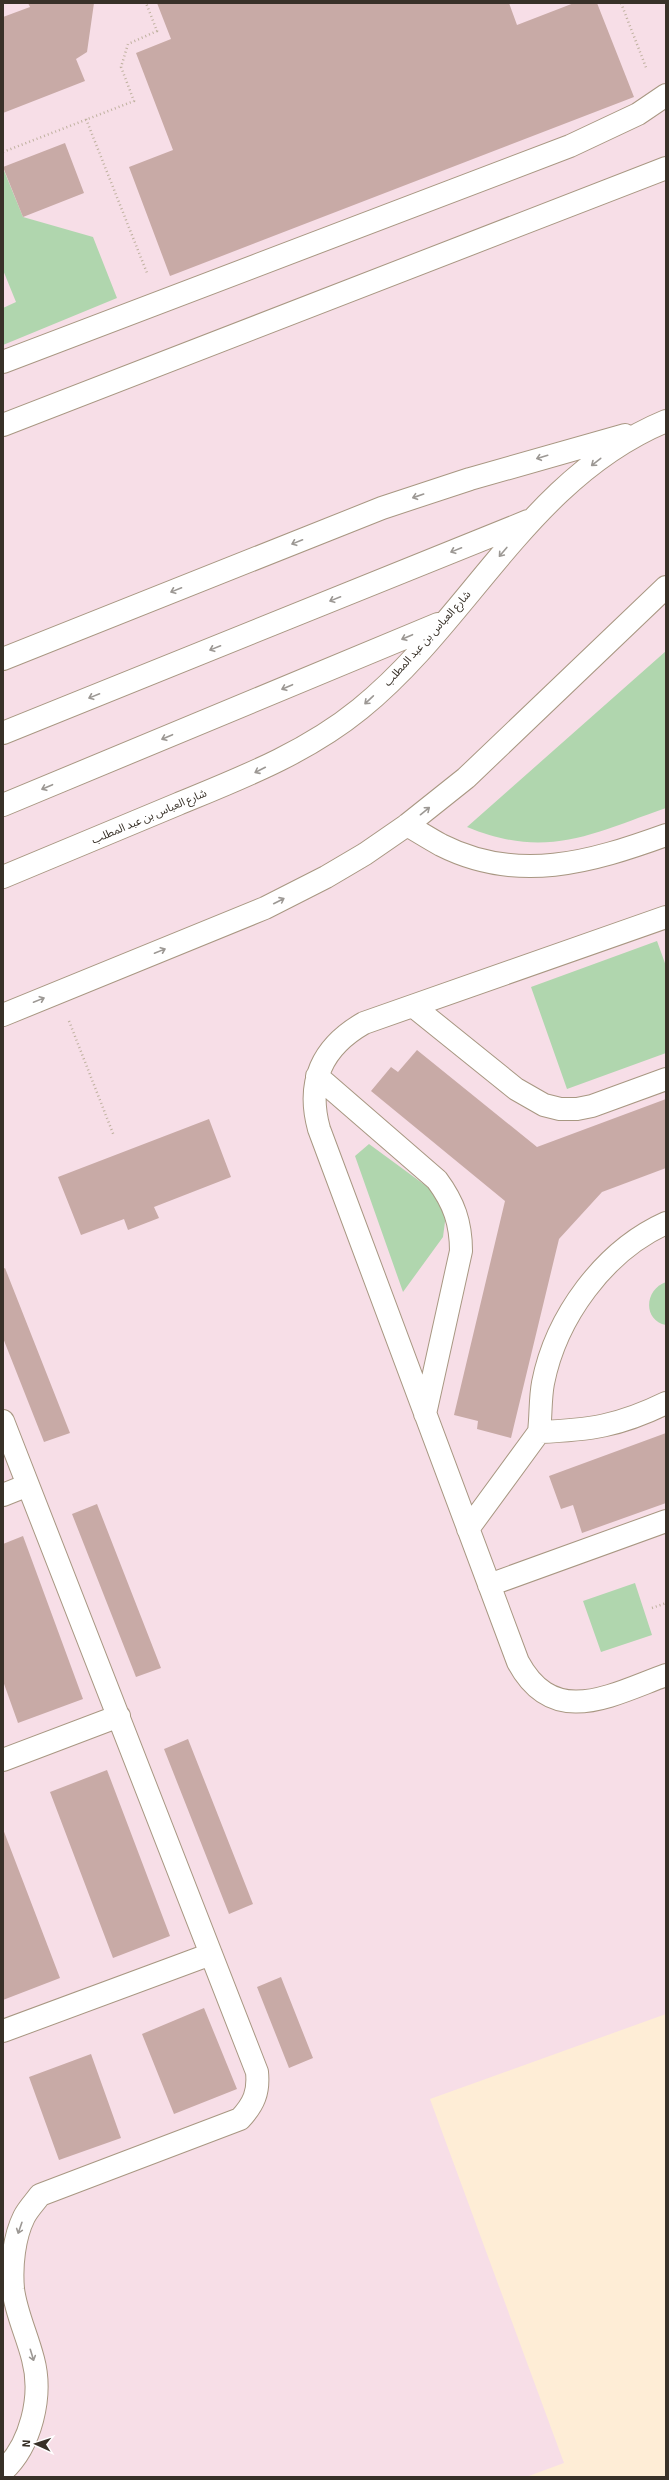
<svg xmlns="http://www.w3.org/2000/svg" width="669" height="2480" font-family="Signika,'Noto Sans Arabic',sans-serif">
  <rect width="100%" height="100%" fill="#feedd6"/>
  <path fill="#f7dee7" d="M3,3H666V2014L430,2099L564,2463L526,2477H3Z"/>
  <path fill="#b0d6ae" d="M3,168L23,217L93,237L117,298L3,345V308L16,302L3,270Z
    M666,651V808C591,834 547,860 467,827Z
    M657,941L666,966V1053L567,1089L531,987Z
    M369,1144L433,1191L446,1214L443,1237L403,1292L355,1156Z
    M666,1282V1325C642,1320 645,1289 666,1282Z
    M635,1583L652,1635L601,1652L583,1601Z"/>
  <path fill="#c8aaa6" d="M28,3H94L87,52L76,59L85,81L3,113V17L30,7Z
    M157,3H509L517,25L574,3H597L634,97L170,276L129,167L173,150L136,53L171,39Z
    M65,143L84,193L23,217L3,167Z
    M417,1050L537,1147L666,1099V1168L602,1192L559,1239L511,1438L477,1429L478,1421L454,1415L505,1201L371,1091L391,1067L398,1072Z
    M209,1119L231,1177L154,1207L159,1218L128,1230L124,1219L81,1235L58,1177Z
    M5,1268L70,1433L44,1442L3,1338V1269Z
    M666,1433V1503L582,1533L573,1505L561,1509L549,1476Z
    M97,1504L161,1668L136,1677L72,1514Z
    M23,1536L83,1699L18,1723L3,1681V1544Z
    M188,1739L253,1904L229,1914L164,1749Z
    M107,1770L170,1936L113,1958L50,1792Z
    M3,1829L60,1978L3,2000Z
    M281,1977L313,2058L289,2068L257,1987Z
    M204,2008L237,2089L174,2114L142,2034Z
    M91,2054L121,2138L59,2160L29,2077Z"/>
  <g fill="none" stroke-linecap="round" stroke-linejoin="round">
    <g stroke="#a89782" stroke-width="24">
      <path id="minor" d="M3,362L570,146L638,114L666,95
        M3,425L666,168
        M3,659L382,508L470,479L625,435
        M3,733L528,521
        M3,805L438,624
        M407,825C419,832 430,839 441,845C518,884 591,862 666,835
        M3,877C61,853 120,828 178,804C241,778 306,753 360,709C469,621 530,477 666,421
        M666,917L364,1023C322,1047 306,1082 319,1129L518,1662C554,1729 611,1695 666,1675
        M413,1006L516,1089L544,1105L560,1109H577L592,1106L666,1079
        M3,1015L265,908L326,877L365,854L407,825L466,778L666,587
        M317,1076L437,1180C454,1203 461,1223 461,1251L425,1414
        M666,1223C604,1251 556,1317 543,1383C540,1399 541,1416 539,1432C590,1430 619,1426 666,1403
        M3,1421L257,2072C259,2092 254,2104 240,2119L40,2195C35,2202 28,2209 24,2217C14,2237 11,2266 13,2289C16,2313 27,2335 33,2359C43,2396 31,2445 3,2471
        M3,1495L28,1485
        M468,1529L539,1432
        M489,1585L666,1521
        M3,1760L119,1716
        M3,2031L211,1954"/>
    </g>
    <path stroke="#bfb19f" stroke-width="2.5" stroke-dasharray="1 3" stroke-linecap="butt" d="M621,3L647,70
      M86,119L147,273
      M3,152L134,101L121,67L128,44L157,31L146,3
      M69,1021L114,1136
      M652,1608L666,1603"/>
    <use href="#minor" stroke="#fff" stroke-width="22"/>
  </g>
  <defs><path id="oneway-shaft" d="M-6 0H5M1.5-3L5.5 0L1.5 3" fill="none" stroke-width="1.6" stroke-linecap="round" stroke-linejoin="round"/></defs>
  <g stroke="#9c9894">
    <use href="#oneway-shaft" transform="translate(542 457) rotate(163)"/>
    <use href="#oneway-shaft" transform="translate(596 462) rotate(142)"/>
    <use href="#oneway-shaft" transform="translate(418 496) rotate(161)"/>
    <use href="#oneway-shaft" transform="translate(297 542) rotate(158)"/>
    <use href="#oneway-shaft" transform="translate(456 550) rotate(158)"/>
    <use href="#oneway-shaft" transform="translate(503 552) rotate(130)"/>
    <use href="#oneway-shaft" transform="translate(176 590) rotate(158)"/>
    <use href="#oneway-shaft" transform="translate(335 599) rotate(158)"/>
    <use href="#oneway-shaft" transform="translate(407 637) rotate(157)"/>
    <use href="#oneway-shaft" transform="translate(215 648) rotate(158)"/>
    <use href="#oneway-shaft" transform="translate(287 687) rotate(157)"/>
    <use href="#oneway-shaft" transform="translate(94 696) rotate(158)"/>
    <use href="#oneway-shaft" transform="translate(369 700) rotate(137)"/>
    <use href="#oneway-shaft" transform="translate(167 737) rotate(157)"/>
    <use href="#oneway-shaft" transform="translate(260 770) rotate(153)"/>
    <use href="#oneway-shaft" transform="translate(47 787) rotate(157)"/>
    <use href="#oneway-shaft" transform="translate(425 811) rotate(-39)"/>
    <use href="#oneway-shaft" transform="translate(279 901) rotate(-27)"/>
    <use href="#oneway-shaft" transform="translate(160 951) rotate(-22)"/>
    <use href="#oneway-shaft" transform="translate(39 1000) rotate(-22)"/>
    <use href="#oneway-shaft" transform="translate(20 2228) rotate(109)"/>
    <use href="#oneway-shaft" transform="translate(32 2355) rotate(73)"/>
  </g>
  <g text-anchor="middle" stroke-width="3.5" stroke-linejoin="round" paint-order="stroke">
    <g font-size="11" fill="#383128" stroke="#fff">
      <text transform="translate(427 638) rotate(-48)" y="4">شارع العباس بن عبد المطلب</text>
      <text transform="translate(149 816) rotate(-23)" y="4">شارع العباس بن عبد المطلب</text>
    </g>
  </g>
  <rect width="669" height="2480" fill="none" stroke="#383128" stroke-width="8"/>
  <g transform="translate(36 2444) rotate(273)" stroke="#ffffff" stroke-width="3" paint-order="stroke">
  <path d="M0-3L7 15L0 10L-7 15Z" fill="#383128"/>
  <text y="-6" font-size="11" font-weight="bold" text-anchor="middle" fill="#383128">N</text>
  </g>
</svg>
